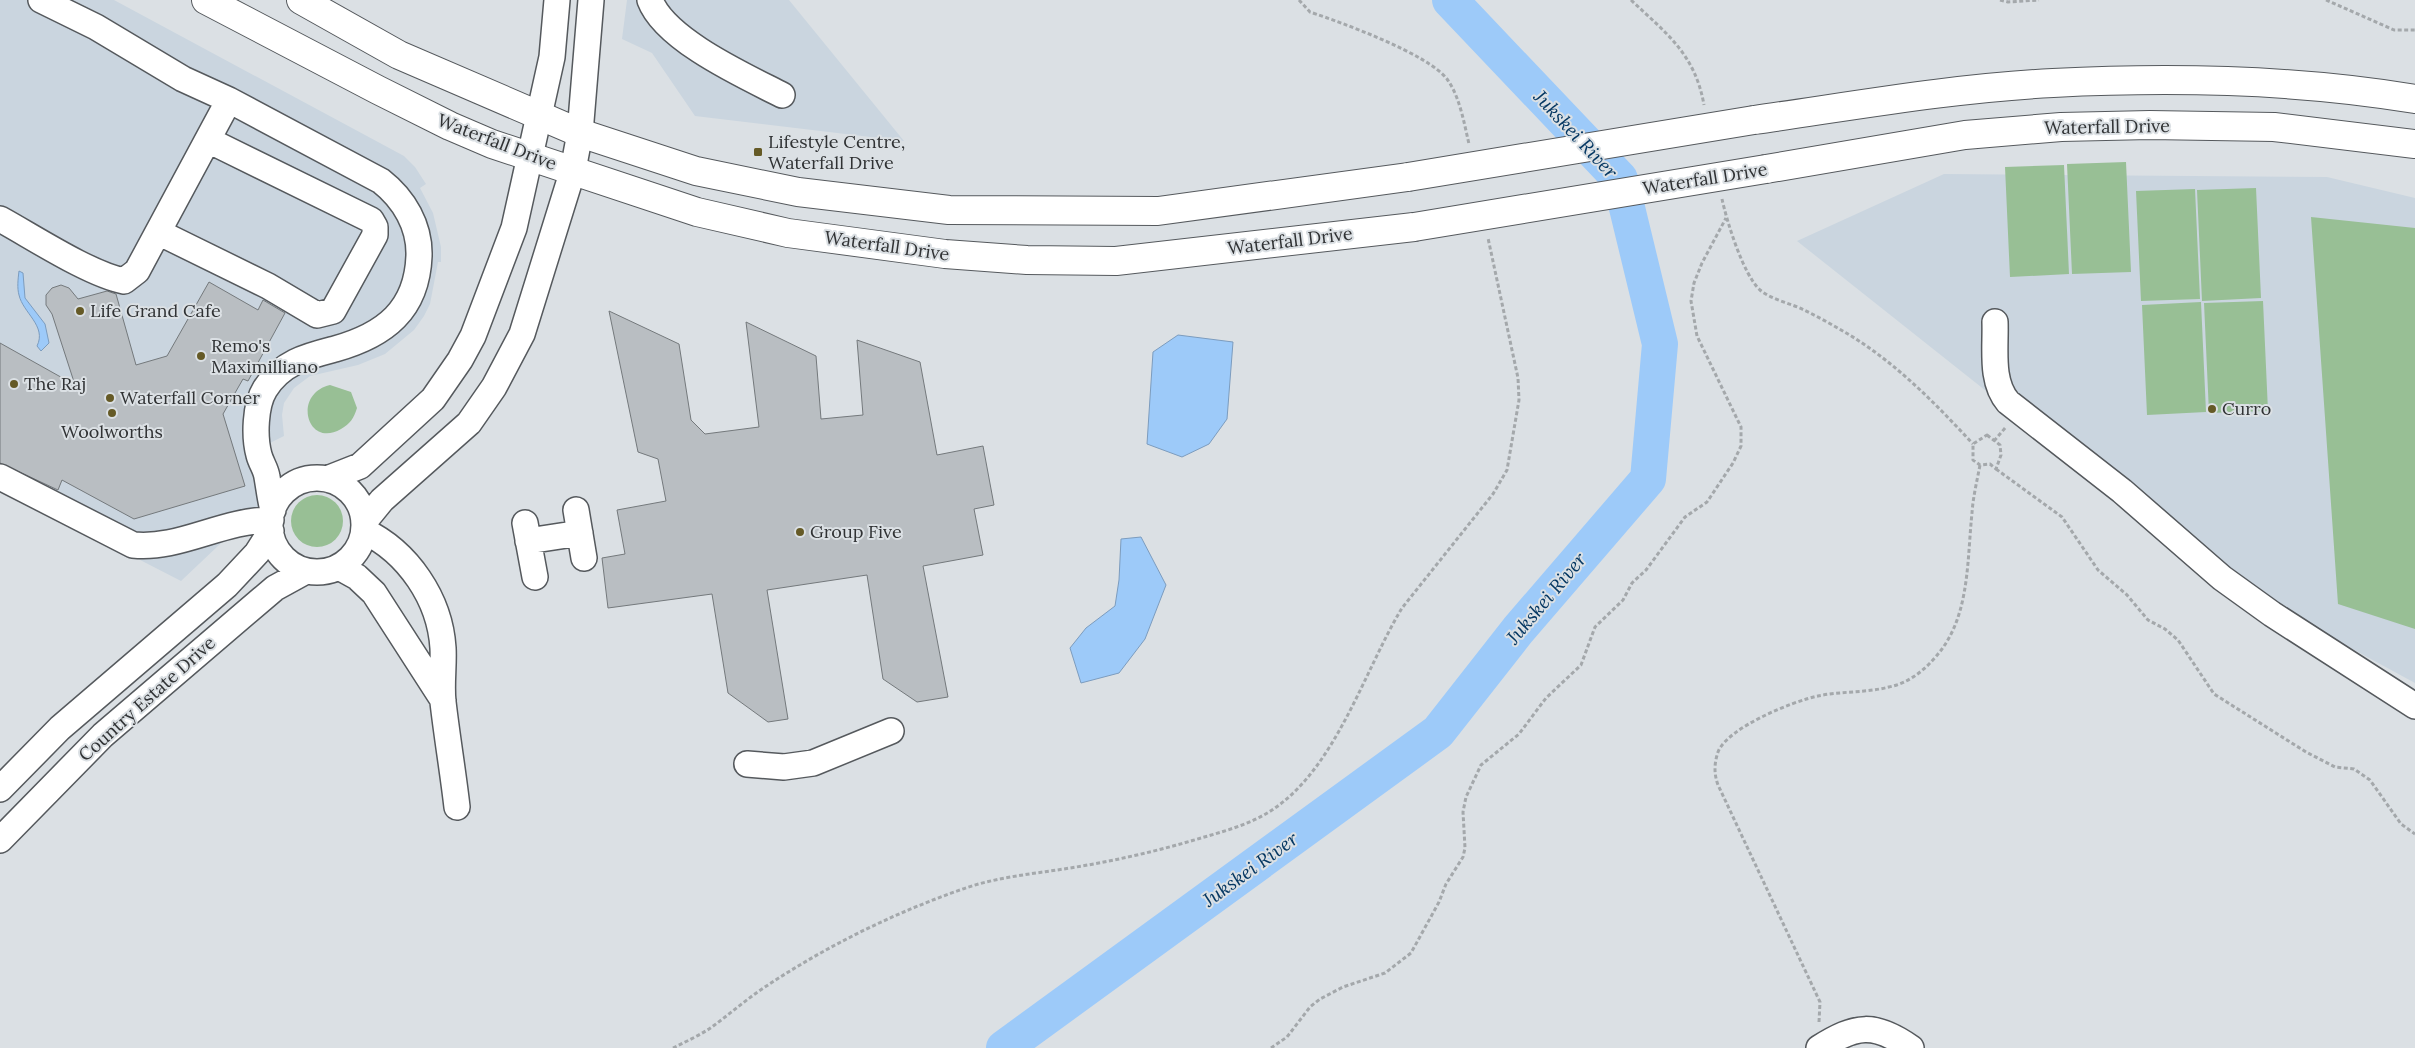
<svg xmlns="http://www.w3.org/2000/svg" width="2415" height="1048" font-family="Lora,serif">
  <rect width="100%" height="100%" fill="#dbe0e4"/>
  <path fill="#cad5df" d="M0,0H114L404,156L415,167L426,184L420,188L433,213L441,247V262H438L430,304L424,316L414,330L385,354L358,365L310,376L294,388L284,403L282,415L284,436L248,454L257,473L258,508L181,581L0,488Z
    M627,0H789L904,141L695,116L652,53L622,39Z
    M1944,174L2327,177L2415,198V683L2222,578L1797,241Z"/>
  <path fill="#98bf95" d="M2126,162L2131,272L2072,274L2067,164Z
    M2064,165L2069,274L2010,277L2005,167Z
    M2256,188L2261,298L2202,301L2197,190Z
    M2195,189L2200,299L2141,301L2136,191Z
    M2311,217L2415,228V629L2338,604Z
    M2263,301L2268,411L2209,413L2204,303Z
    M2201,302L2206,412L2147,415L2142,305Z
    M330,385L351,392L357,408C354,418 350,424 341,429C307,449 292,394 330,385Z
    M291 521a26 26 0 1 1 52 0a26 26 0 1 1-52 0Z"/>
  <path fill="#9dcaf9" stroke="#7c9cbe" d="M19,271L23,273L25,298L45,324L49,343L41,351L37,346C47,326 23,313 19,295C17,288 18,279 19,271Z
    M1178,335L1233,342L1227,419L1209,444L1182,457L1147,444L1153,352Z
    M1141,537L1166,585L1145,639L1119,673L1081,683L1070,648L1086,628L1115,606L1119,580L1121,539Z"/>
  <g fill="none" stroke-linecap="round" stroke-linejoin="round">
    <path stroke="#9dcaf9" stroke-width="36" d="M1004,1048L1438,732L1518,630L1648,479L1660,344L1620,179L1450,0"/>
  </g>
  <path fill="#b9bec2" stroke="#74797c" d="M209,282L258,310L263,300L285,313L248,381L243,379L223,414L245,486L134,519L62,480L58,490L0,463V343L75,385L52,314L46,305V295L52,288L61,285L69,288L78,299L107,291L116,294L136,365L167,356Z
    M609,311L679,344L691,420L705,434L759,427L746,322L816,356L821,419L863,415L857,340L920,362L937,455L983,446L994,505L974,509L983,555L923,566L948,697L917,702L883,679L867,575L767,590L788,719L768,722L728,693L712,594L608,608L602,558L625,554L617,510L666,501L658,459L638,452Z"/>
  <g fill="none" stroke-linecap="round" stroke-linejoin="round">
    <g stroke="#55595d" stroke-width="28">
      <path id="minor" d="M41,0L96,27L183,79L229,100L381,181C404,199 420,226 419,256C417,310 385,335 335,349C308,356 282,362 265,389C255,405 254,437 259,455C261,463 266,469 267,477C269,488 270,499 273,510
        M650,0C665,40 745,76 782,95
        M0,219C33,237 89,274 124,281L137,271L229,100
        M158,232L268,286L317,315L333,311L375,235V227L371,220L208,140
        M1995,322C1996,348 1990,381 2008,402L2122,491L2222,578L2272,614L2415,706
        M0,477L133,545C179,550 222,520 271,520
        M270 525a47 47 0 1 1 94 0a47 47 0 1 1-94 0Z
        M327,479L360,466L433,399L460,360L473,336L514,228L552,57L557,0
        M576,510L584,558
        M364,522L382,500L469,423L494,387L522,334L573,170L580,133L591,0
        M525,523L535,577
        M364,531C408,552 440,599 443,648C444,666 441,684 443,702C447,737 453,772 457,807
        M528,541L580,533
        M339,567L357,577L374,593L443,700
        M747,764L784,767L813,763L891,731
        M0,789L60,728L227,585L257,553L271,531
        M0,840L103,735L262,599L275,588L306,571
        M1819,1048C1856,1025 1874,1022 1911,1048"/>
    </g>
    <g stroke="#55595d" stroke-width="30">
      <path id="major" d="M206,0L378,90L450,126L492,144L697,212L788,233L945,254L1027,260L1116,261L1414,227
        M301,0L399,55L580,133L696,171L798,192L949,210L1158,211L1408,177
        M1754,120C1853,106 1953,88 2053,83C2173,77 2296,79 2415,99
        M1766,169L1965,135L2061,127L2150,125L2274,127L2415,144"/>
    </g>
    <path stroke="#a4a8ab" stroke-width="3" stroke-dasharray="4 2.5" stroke-linecap="butt" d="M1299,0L1310,12C1343,23 1428,54 1447,79C1460,97 1464,123 1469,144
      M1631,0C1667,34 1695,54 1704,105
      M2000,0L2008,2L2039,0
      M2326,0L2394,30H2415
      M1722,199C1727,222 1743,274 1760,290C1772,300 1790,303 1804,310C1819,317 1834,326 1848,334C1896,363 1935,403 1973,444
      M1987,435L2000,445L2001,455L1996,469L1990,464L1980,465L1973,460V444Z
      M1994,441L2006,427
      M1996,469L2062,517L2098,570L2127,595L2148,620L2165,629L2178,640L2214,694L2306,752L2335,767L2354,769L2370,780L2401,824L2415,834
      M1819,1022L1820,1002L1718,785C1714,774 1714,764 1718,752C1727,728 1793,701 1818,696C1841,691 1866,693 1889,687C1909,683 1925,670 1938,654C1970,616 1967,560 1972,513C1973,497 1977,481 1980,465
      M673,1048C685,1042 698,1036 709,1029C726,1017 742,1003 759,991C821,949 889,915 960,890C995,877 1033,874 1070,868C1114,861 1158,851 1201,838C1225,831 1251,824 1272,810C1336,768 1364,671 1402,608L1493,494L1507,470L1519,400L1518,378L1488,238
      M1271,1048L1287,1037L1310,1007L1320,999L1343,987L1385,973L1411,953L1439,902L1446,884L1463,857L1465,848L1463,812L1466,797L1481,765L1519,734L1546,698L1581,665L1595,627L1623,600L1632,583L1646,570L1685,517L1707,502L1733,463L1741,446V427L1697,336L1691,301L1694,283L1702,263L1726,218"/>
    <use href="#minor" stroke="#fff" stroke-width="25"/>
    <use href="#major" stroke="#fff" stroke-width="28"/>
    <g stroke="#55595d" stroke-width="30" stroke-linecap="butt">
      <path id="major-bridge" d="M1408,177L1754,120
        M1414,227L1766,169"/>
    </g>
    <use href="#major-bridge" stroke="#fff" stroke-width="28"/>
  </g>
  <g fill="#655a26" stroke="#dbe0e4" stroke-width="2">
    <rect x="753" y="147" width="10" height="10" rx="2.5"/>
    <circle cx="80" cy="311" r="5"/>
    <circle cx="201" cy="356" r="5"/>
    <circle cx="14" cy="384" r="5"/>
    <circle cx="110" cy="398" r="5"/>
    <circle cx="2212" cy="409" r="5"/>
    <circle cx="112" cy="413" r="5"/>
    <circle cx="800" cy="532" r="5"/>
  </g>
  <g text-anchor="middle" stroke-width="4" stroke-linejoin="round" paint-order="stroke">
    <g font-size="18" fill="#303234" stroke="#dbe0e4">
      <text transform="translate(2107 127) rotate(-1)" y="6">Waterfall Drive</text>
      <text transform="translate(497 142) rotate(21)" y="6">Waterfall Drive</text>
      <text transform="translate(1705 179) rotate(-9)" y="6">Waterfall Drive</text>
      <text transform="translate(1290 241) rotate(-7)" y="6">Waterfall Drive</text>
      <text transform="translate(887 246) rotate(8)" y="6">Waterfall Drive</text>
      <text transform="translate(147 699) rotate(-42)" y="6">Country Estate Drive</text>
    </g>
    <g font-size="18" fill="#303234" stroke="#dbe0e4" text-anchor="start">
      <text x="768" y="148">Lifestyle Centre,<tspan x="768" dy="21">Waterfall Drive</tspan></text>
      <text x="90" y="317">Life Grand Cafe</text>
      <text x="211" y="352">Remo's<tspan x="211" dy="21">Maximilliano</tspan></text>
      <text x="24" y="390">The Raj</text>
      <text x="120" y="404">Waterfall Corner</text>
      <text x="2222" y="415">Curro</text>
      <text x="112" y="438" text-anchor="middle">Woolworths</text>
      <text x="810" y="538">Group Five</text>
    </g>
    <g font-size="19" font-style="italic" fill="#063863" stroke="#dbe0e4">
      <text transform="translate(1576 134) rotate(47)" y="7">Jukskei River</text>
      <text transform="translate(1546 598) rotate(-50)" y="7">Jukskei River</text>
      <text transform="translate(1250 869) rotate(-36)" y="7">Jukskei River</text>
    </g>
  </g>
</svg>
